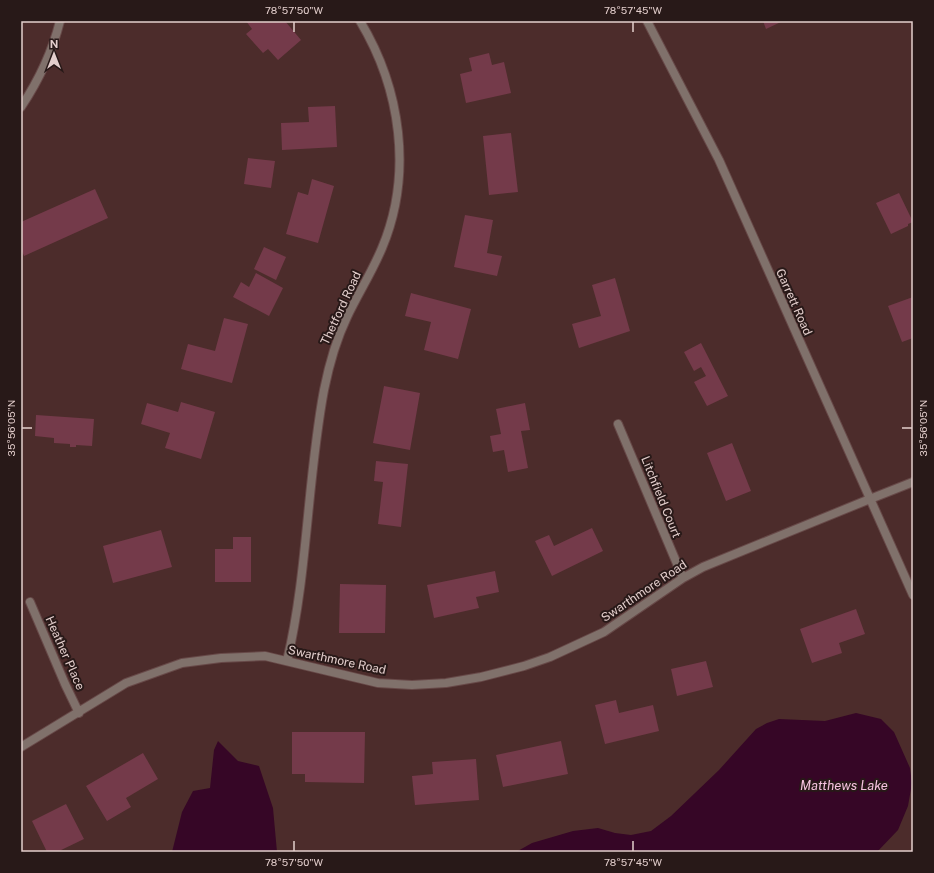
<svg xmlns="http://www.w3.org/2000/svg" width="934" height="873" font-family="'Public Sans',sans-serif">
  <rect width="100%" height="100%" fill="#4c2c2b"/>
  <path fill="#360626" d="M856,713L881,719L894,732L910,768L912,783L908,806L898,830L877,852H516L532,843L573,831L598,828L615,833L631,835L651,831L671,816L719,770L756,729L767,723L779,719L825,721Z
    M218,741L238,761L259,766L273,808L277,852H172L182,812L193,791L210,788L214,750Z"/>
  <path fill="#743a4a" d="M246,21H285L301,40L278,60L268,49L263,53L246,34L252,29Z
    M763,21H783L766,29Z
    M489,53L492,65L504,62L511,93L466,103L460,74L472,71L469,58Z
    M335,106L337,147L282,150L281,123L309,122L308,107Z
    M511,133L518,192L489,195L483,136Z
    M248,158L275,161L271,188L244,184Z
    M312,179L334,186L318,243L286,234L298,192L308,195Z
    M95,189L108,218L24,256L21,249V222Z
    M899,193L913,222L908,224V226L891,234L876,203Z
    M465,215L493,220L487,253L502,256L497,276L454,267Z
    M264,247L286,257L276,280L254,269Z
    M256,273L283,288L269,316L233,297L241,282L249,287Z
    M615,278L630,331L579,348L572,324L601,316L592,285Z
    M411,293L471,309L458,359L424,350L431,322L405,316Z
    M913,297V338L902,342L888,306Z
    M224,318L248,324L232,383L181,369L188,344L215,351Z
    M701,343L728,396L707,406L694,382L706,376L701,367L694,371L684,352Z
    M384,386L420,393L410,450L373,443Z
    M181,402L215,412L201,459L165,448L170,433L141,424L147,403L178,412Z
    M525,403L530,430L521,431L528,468L508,472L504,450L493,452L490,436L501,434L496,409Z
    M36,415L94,419L92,446L76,445V447H70V444L54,443V438L35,436Z
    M732,443L751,491L726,501L707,453Z
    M376,461L408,464L401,527L378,524L383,482L374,481Z
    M592,528L603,551L552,576L535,541L549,535L554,546Z
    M161,530L172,567L113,583L103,546Z
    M233,537H251V582H215V549H233Z
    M495,571L499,592L476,597L479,608L434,618L427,585Z
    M340,584L386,585L385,633H339Z
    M856,609L865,634L839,643L842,653L812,663L800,629Z
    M706,661L713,687L677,696L671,669Z
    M616,700L619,713L653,705L659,731L605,744L595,705Z
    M292,732H365L364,783L305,782V774H292Z
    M561,741L568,774L503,787L496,755Z
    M143,753L158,779L126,798L131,807L107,821L86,786Z
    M476,759L479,800L415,805L412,776L433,774L432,762Z
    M66,804L84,839L57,852H47L32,821Z"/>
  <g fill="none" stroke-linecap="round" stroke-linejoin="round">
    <g stroke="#674948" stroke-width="10">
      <path id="minor" d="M21,107C39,80 52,53 60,21
        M618,424L683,578
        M30,602L65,684L79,713
        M287,661C308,572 307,480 324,390C329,365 336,340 347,317C358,294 372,272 382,248C413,174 401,89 360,21
        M21,747L126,683L182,663L221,658L265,656L378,683L412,685L446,683L481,677L524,666L550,657L604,632L683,578L703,567L870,499"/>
    </g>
    <g stroke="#674948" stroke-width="10">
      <path id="tertiary" d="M647,21L719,160L913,595
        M870,499L913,482"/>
    </g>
    <use href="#minor" stroke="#80716b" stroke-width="8"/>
    <use href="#tertiary" stroke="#80716b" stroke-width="8"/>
  </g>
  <path fill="none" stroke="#e4cfcd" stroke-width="1.5" d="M294,22V32M633,22V32M22,428H32M902,428H912M294,841V851M633,841V851"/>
  <g text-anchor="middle" stroke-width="4" stroke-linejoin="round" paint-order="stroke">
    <g font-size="12" fill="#e4cfcd" stroke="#281918">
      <text transform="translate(794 302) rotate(66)" y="4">Garrett Road</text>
      <text transform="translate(341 308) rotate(-65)" y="4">Thetford Road</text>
      <text transform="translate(661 497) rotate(68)" y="4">Litchfield Court</text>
      <text transform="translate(644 591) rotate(-34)" y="4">Swarthmore Road</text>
      <text transform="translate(65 653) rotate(66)" y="4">Heather Place</text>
      <text transform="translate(337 660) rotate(12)" y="4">Swarthmore Road</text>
    </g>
    <g font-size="13" font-style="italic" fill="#f5c2de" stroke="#281918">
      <text x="844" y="790">Matthews Lake</text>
    </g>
  </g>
  <rect width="934" height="873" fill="none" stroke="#281918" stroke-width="44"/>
  <g transform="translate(54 54)" stroke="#281918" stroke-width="3" paint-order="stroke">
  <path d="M0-3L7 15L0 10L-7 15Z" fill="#e4cfcd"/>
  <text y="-6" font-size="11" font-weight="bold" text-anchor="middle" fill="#e4cfcd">N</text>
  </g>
  <rect x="22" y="22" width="890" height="829" fill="none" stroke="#e4cfcd" stroke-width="1.5"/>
  <g font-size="10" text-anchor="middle" fill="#e4cfcd">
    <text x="294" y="14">78°57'50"W</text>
    <text x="633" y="14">78°57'45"W</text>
    <text transform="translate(11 428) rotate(-90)" y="4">35°56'05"N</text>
    <text transform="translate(923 428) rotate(-90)" y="4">35°56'05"N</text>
    <text x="294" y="866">78°57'50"W</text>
    <text x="633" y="866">78°57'45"W</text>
  </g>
</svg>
